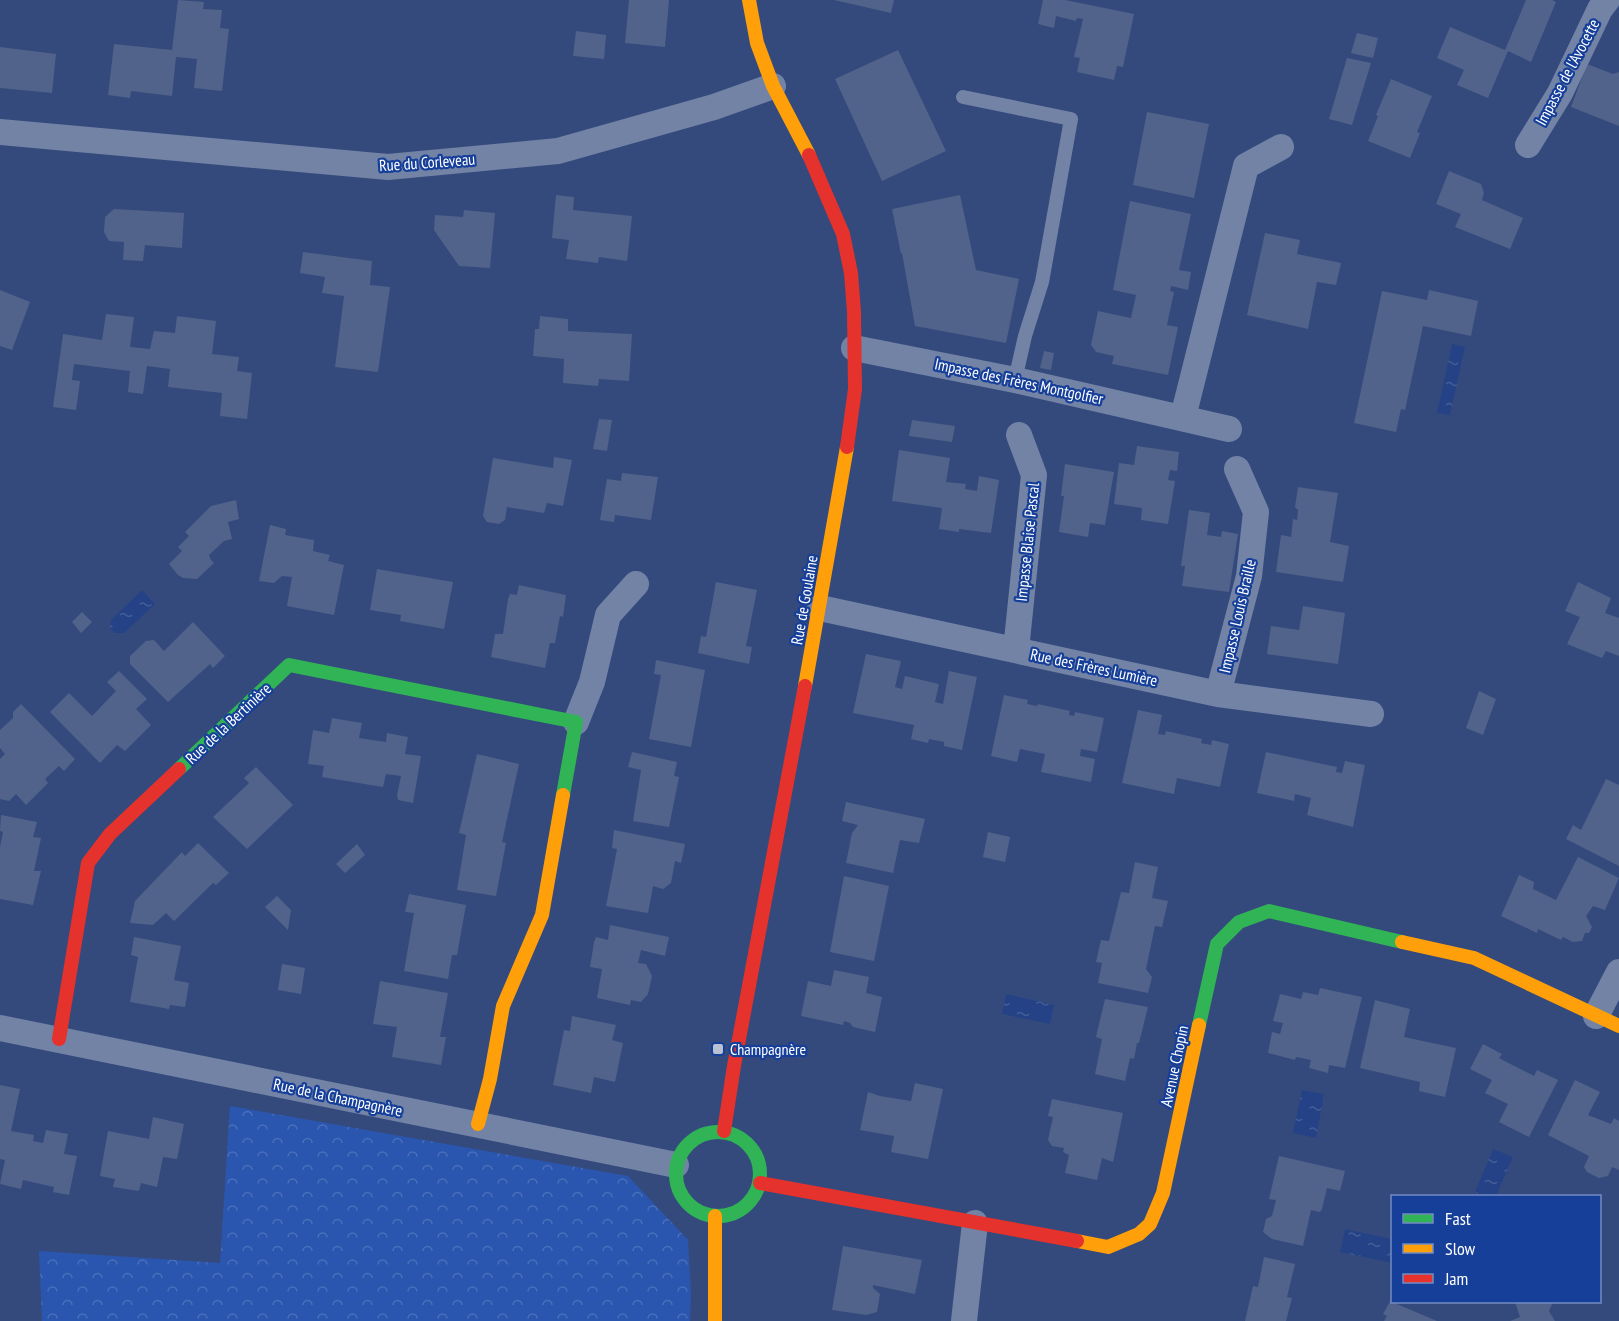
<svg xmlns="http://www.w3.org/2000/svg" width="1619" height="1321" font-family="'PT Sans Narrow',sans-serif">
  <defs>
    <pattern id="forest-crowns" width="20" height="18" patternUnits="userSpaceOnUse" patternTransform="scale(1.5)"><rect width="20" height="18" fill="#2a56af"/><path d="M2 6a3 3 0 1 1 6 0M12 15a3 3 0 1 1 6 0" fill="none" stroke="#4a6fbb"/></pattern>
    <pattern id="water-ripples" width="26" height="14" patternUnits="userSpaceOnUse" patternTransform="scale(1.5)"><rect width="26" height="14" fill="#244285"/><path d="M2 4q2-2 4 0t4 0M15 11q2-2 4 0t4 0" fill="none" stroke="#455e97"/></pattern>
  </defs>
  <rect width="100%" height="100%" fill="#344a7c"/>
  <path fill="url(#forest-crowns)" d="M230,1106L628,1176L688,1240L691,1294L690,1321H42L39,1251L220,1263Z"/>
  <path fill="url(#water-ripples)" d="M1452,344L1465,347L1450,415L1437,413Z
    M142,590L155,604L124,633H114L110,627L111,620Z
    M1006,994L1054,1005L1050,1024L1002,1014Z
    M1302,1090L1324,1094L1316,1138L1293,1133Z
    M1493,1149L1513,1157L1496,1196H1485L1475,1192Z
    M1345,1229L1392,1239V1263L1340,1252Z"/>
  <path fill="#51638a" d="M178,0L204,2L203,9L222,10L220,28L229,29L222,91L194,88L197,59L176,57L172,96L131,91L130,98L108,95L114,44L172,50Z
    M629,0H669L665,47L625,43Z
    M834,0H894L891,13Z
    M1043,0H1065L1134,14L1123,67L1117,66L1114,80L1077,72L1080,58L1074,57L1083,19L1077,18L1076,21L1056,16L1054,28L1038,24Z
    M1526,0H1552L1556,2L1531,62L1508,51L1488,98L1457,85L1464,70L1437,58L1450,27L1505,50Z
    M576,31L606,35L604,59L573,56Z
    M1357,33L1378,38L1373,58L1351,53Z
    M0,47L56,54L52,93L0,88Z
    M898,50L946,151L882,181L835,79Z
    M1347,58L1371,63L1352,125L1329,119Z
    M1587,64L1613,74L1619,72V126L1571,107Z
    M1391,79L1432,96L1417,132L1420,133L1410,158L1368,141L1378,116L1376,115Z
    M1147,112L1209,124L1194,198L1133,185Z
    M1449,171L1481,184L1484,193L1482,200L1523,218L1510,249L1455,227L1461,214L1436,204Z
    M556,195L574,197L573,210L632,216L627,261L599,257L598,263L566,259L569,240L552,238Z
    M960,195L976,270L1019,279L1006,343L915,326L902,253L901,254L892,209Z
    M1130,201L1191,214L1179,270L1191,272L1188,290L1171,286L1170,291L1174,292L1167,325L1178,327L1168,375L1112,364L1114,356L1096,352L1091,345L1098,311L1131,318L1136,295L1113,290Z
    M114,209L184,213L182,248L145,245L143,261L123,260L124,242L109,241L104,232L105,217Z
    M464,210L495,213L490,268L459,266L434,230L435,215L463,217Z
    M1265,233L1300,240L1297,254L1341,263L1336,285L1317,282L1308,329L1247,315Z
    M303,252L372,261L370,285L390,287L378,372L335,367L344,296L322,293L325,277L300,273Z
    M0,290L30,302L12,350L0,346Z
    M1429,290L1478,301L1471,336L1423,326L1405,410L1401,409L1396,432L1354,423L1382,291L1427,300Z
    M106,314L134,317L130,347L150,349L154,331L175,333L177,316L216,321L212,354L239,357L237,371L252,373L247,419L220,416L222,393L168,387L170,369L147,366L143,394L128,392L130,371L74,364L72,380L80,381L76,410L53,407L63,334L102,340Z
    M540,316L568,319V331L632,334L629,381L599,379L598,386L563,383L564,359L533,356L535,329H539Z
    M1044,351L1054,353L1051,370L1040,368Z
    M599,419L612,420L607,451L593,449Z
    M912,420L955,426L952,442L909,436Z
    M1137,446L1179,452L1177,471L1170,470L1168,480L1175,481L1168,524L1141,520L1142,508L1114,504L1119,463L1134,465Z
    M899,450L950,458L946,482L966,484L965,489L977,491L979,476L999,480L991,533L959,529V532L939,529L942,508L892,501Z
    M554,457L572,460L563,506L547,503L544,513L507,507L505,520L499,524L487,522L483,516L493,458L553,468Z
    M1065,464L1114,472L1105,525L1090,523L1088,537L1059,532L1064,496H1061Z
    M622,473L658,477L651,520L615,515L614,522L600,520L607,479L621,481Z
    M1298,487L1338,493L1330,542L1349,546L1343,582L1276,572L1281,535L1291,537L1293,519L1297,520L1298,510L1295,507Z
    M236,500L239,519L228,522L232,539L224,541L209,555L211,560L214,563L197,579L183,578L178,575L169,564L182,551L178,547L189,536L185,532L211,506Z
    M1189,510L1210,513L1207,535L1221,537L1222,531L1238,534L1229,592L1182,586L1185,566H1181Z
    M270,525L286,529L285,535L314,540L313,551L330,555L328,561L344,565L334,615L287,606L292,577L282,576L274,583L259,581Z
    M377,569L453,582L444,629L400,621L401,615L370,610Z
    M716,582L757,590L746,646L752,647L749,664L698,653L701,636L706,637Z
    M1578,582L1611,598L1605,613L1619,618V656L1606,651L1602,658L1567,644L1580,617L1565,611Z
    M519,585L566,595L563,617L560,616L555,643H550L545,668L491,657L495,634H503L508,599L510,594L517,595Z
    M1303,606L1345,613L1338,664L1267,654L1271,626L1299,630Z
    M82,612L92,622L81,633L72,622Z
    M193,622L225,656L213,668L210,664L168,702L130,664V656L146,641L154,640L164,651Z
    M866,654L901,661L895,687L902,689L905,676L939,684L935,702L943,704L949,671L977,677L962,750L944,746V742L929,739L928,743L911,739L914,725L853,713Z
    M656,660L705,670L691,747L649,739L661,675L654,674Z
    M119,671L147,699L136,709L151,725L125,751L117,745L100,763L50,712L69,693L92,716L116,691L107,682Z
    M1479,691L1496,699L1483,735L1466,728Z
    M1004,695L1028,700L1027,704L1037,706L1038,704L1070,711L1069,715L1074,716L1075,712L1104,718L1097,752L1081,749L1080,756L1095,759L1091,782L1041,772L1045,754L1020,749L1017,762L991,756Z
    M21,704L75,759L64,771L59,766L45,779L48,783L26,805L16,794L9,801L0,799V759L5,754L0,748V730L13,718V712Z
    M1138,710L1162,715L1158,734L1165,735L1166,731L1202,739L1201,743L1211,745L1212,740L1229,744L1220,787L1177,778L1174,794L1122,783Z
    M332,718L362,723L359,738L386,742L387,733L408,737L405,754L421,756L413,803L398,800L397,795L401,776L386,774L383,787L322,777L324,766L308,764L313,730L329,733Z
    M632,752L677,762L674,776L679,777L669,827L633,821L641,770L628,767Z
    M1266,752L1337,767L1336,772L1342,773L1345,761L1365,765L1353,827L1307,815L1311,798L1295,794L1294,801L1257,793Z
    M477,754L519,764L502,842L506,843L496,896L457,890L466,835L459,833Z
    M256,767L293,805L247,849L213,817L249,783L244,778Z
    M1606,779L1619,785V866L1566,839L1573,825L1581,830Z
    M846,802L925,819L919,843L900,840L893,873L846,863L852,833L858,825L842,821Z
    M1,815L37,822L33,837L41,838L34,871H41L33,905L0,899V847L3,832L0,831Z
    M614,830L685,844L681,863L675,861L671,883L663,889L653,886L648,913L606,906L617,849L612,848Z
    M988,832L1010,837L1005,862L983,857Z
    M198,843L229,873L216,885L213,883L174,921L166,913L153,925L130,923L135,901L182,852L185,856Z
    M357,844L365,855L345,873L336,864Z
    M1578,857L1619,878L1605,910L1593,906L1586,916L1592,927L1589,933H1585L1582,941L1573,942L1563,937L1561,940L1538,929L1537,933L1501,916L1519,875L1534,882L1533,889L1556,900Z
    M1135,862L1158,867L1152,898L1168,901L1162,927L1155,926L1146,969L1152,977L1148,993L1098,983L1102,963L1096,962L1101,940L1109,941L1121,892L1129,893Z
    M844,876L889,886L874,961L830,952Z
    M409,894L466,905L457,955H452L448,979L404,971L414,913L405,912Z
    M277,896L291,910L288,930L265,907Z
    M610,925L669,937L665,956L641,950L638,963L646,964L652,976L648,994L641,1002L631,1000L630,1005L597,998L602,969L590,967L594,942L596,937L608,940Z
    M134,937L181,946L174,980L189,983L185,1007L170,1005L169,1009L130,1002L138,957L131,955Z
    M282,964L305,968L301,994L278,990Z
    M834,970L869,977L866,993L882,997L875,1032L853,1027L850,1023L844,1021L843,1025L801,1016L808,981L831,986Z
    M380,981L448,993L440,1037H446L441,1065L392,1057L397,1027L373,1024Z
    M1320,988L1362,997L1345,1068L1329,1065L1328,1073L1309,1068L1311,1060L1296,1057L1295,1060L1268,1053L1272,1032L1280,1034L1283,1023L1273,1021L1280,994L1301,999L1303,992L1318,995Z
    M1105,999L1148,1007L1139,1043H1137L1134,1059L1130,1058L1125,1081L1095,1074L1102,1039L1096,1037Z
    M1375,1000L1410,1009L1404,1037L1456,1048L1445,1097L1419,1091L1420,1082L1360,1068Z
    M572,1016L616,1025L612,1040L623,1043L615,1082L594,1077L591,1093L553,1085L564,1030L570,1031Z
    M1483,1044L1502,1054L1499,1058L1534,1076L1537,1070L1558,1080L1529,1137L1499,1122L1508,1104L1485,1093L1492,1080L1470,1069Z
    M1575,1080L1600,1092L1588,1115L1611,1124L1614,1118L1619,1121V1170L1612,1167L1608,1176L1599,1178L1587,1172L1584,1167L1589,1156L1548,1135Z
    M915,1083L943,1089L928,1159L891,1152L894,1136L860,1130L868,1092L880,1096L911,1101Z
    M0,1085L20,1089L11,1131L34,1135L33,1141L43,1143L46,1130L68,1134L64,1154L77,1156L69,1195L53,1192L54,1187L23,1180L21,1189L0,1184L5,1160L0,1159Z
    M1052,1099L1123,1113L1113,1162L1102,1158L1097,1180L1065,1173L1069,1155L1063,1152L1064,1148L1052,1146L1048,1140L1053,1117L1048,1116Z
    M153,1117L184,1124L177,1159L163,1157L157,1187L141,1183L139,1191L113,1187L115,1179L100,1176L108,1131L149,1139Z
    M1279,1156L1345,1171L1340,1191L1327,1188L1322,1209L1320,1212L1311,1210L1303,1246L1272,1239L1263,1232L1266,1219L1272,1216L1276,1200L1269,1199Z
    M843,1246L922,1260L915,1294L873,1285V1288L880,1294L877,1312L866,1315L832,1310Z
    M1264,1257L1295,1264L1287,1297L1292,1298L1286,1321H1245L1253,1286L1258,1287Z
    M1392,1298V1302L1437,1321H1384L1387,1316L1383,1314Z
    M1515,1302H1553L1549,1311L1555,1321H1510L1520,1317Z"/>
  <g fill="none" stroke-linecap="round" stroke-linejoin="round">
    <path stroke="#7383a6" stroke-width="14" d="M963,97L1071,119L1042,282L1025,336L1015,380"/>
    <path stroke="#7383a6" stroke-width="26" d="M0,132L388,167L558,151L714,107L773,86
      M1528,145L1560,93L1600,9L1607,0
      M854,348L1015,380L1229,429
      M1183,417L1246,166L1281,147
      M820,608L1218,694L1371,714
      M1016,650L1034,475L1019,435
      M1218,694L1249,576L1256,512L1237,469
      M576,722L592,682L608,615L636,584
      M1596,1016L1619,972
      M0,1028L676,1165
      M964,1321L975,1223"/>
    <path stroke="#30b455" stroke-width="14" d="M179,769L289,665L576,722L563,795
      M1199,1025L1217,944L1239,922L1269,911L1402,942
      M676 1174a42 42 0 1 1 84 0a42 42 0 1 1-84 0Z"/>
    <path stroke="#ff9f0a" stroke-width="14" d="M749,0L757,43L773,86L809,155
      M805,686L847,447
      M1402,942L1474,958L1619,1026
      M478,1124L490,1079L503,1006L542,915L563,795
      M715,1216V1321
      M1077,1241L1108,1247L1139,1234L1150,1224L1163,1193L1199,1025"/>
    <path stroke="#e5322d" stroke-width="14" d="M809,155L843,234L851,273L854,312L855,389L847,447
      M59,1039L88,863L110,834L179,769
      M724,1131L734,1066L805,686
      M760,1183L1077,1241"/>
  </g>
  <rect fill="#b8c0d1" stroke="#163f9a" stroke-width="2" x="712" y="1043" width="12" height="12" rx="3"/>
  <g text-anchor="middle" stroke-width="4.5" stroke-linejoin="round" paint-order="stroke">
    <g font-size="16" fill="#fff" stroke="#163f9a">
      <text transform="translate(1567 72) rotate(-62)" y="6">Impasse de l'Avocette</text>
      <text transform="translate(427 162) rotate(-4)" y="6">Rue du Corleveau</text>
      <text transform="translate(1019 381) rotate(12)" y="6">Impasse des Frères Montgolfier</text>
      <text transform="translate(1027 542) rotate(-84)" y="6">Impasse Blaise Pascal</text>
      <text transform="translate(804 600) rotate(-80)" y="6">Rue de Goulaine</text>
      <text transform="translate(1237 616) rotate(-77)" y="6">Impasse Louis Braille</text>
      <text transform="translate(1094 667) rotate(12)" y="6">Rue des Frères Lumière</text>
      <text transform="translate(228 723) rotate(-43)" y="6">Rue de la Bertinière</text>
      <text transform="translate(1174 1066) rotate(-78)" y="6">Avenue Chopin</text>
      <text transform="translate(338 1097) rotate(12)" y="6">Rue de la Champagnère</text>
    </g>
    <g font-size="16" fill="#fff" stroke="#163f9a" text-anchor="start">
      <text x="730" y="1055">Champagnère</text>
    </g>
  </g>
  <rect x="1391" y="1195" width="210" height="108" fill="#163f9a" stroke="#738cc2" stroke-width="1.5"/>
  <rect x="1403" y="1214" width="30" height="9" fill="#30b455" stroke="#738cc2" stroke-width="1.5"/>
  <text x="1445" y="1225" font-size="18" fill="#ffffff">Fast</text>
  <rect x="1403" y="1244" width="30" height="9" fill="#ff9f0a" stroke="#738cc2" stroke-width="1.5"/>
  <text x="1445" y="1255" font-size="18" fill="#ffffff">Slow</text>
  <rect x="1403" y="1274" width="30" height="9" fill="#e5322d" stroke="#738cc2" stroke-width="1.5"/>
  <text x="1445" y="1285" font-size="18" fill="#ffffff">Jam</text>
</svg>
